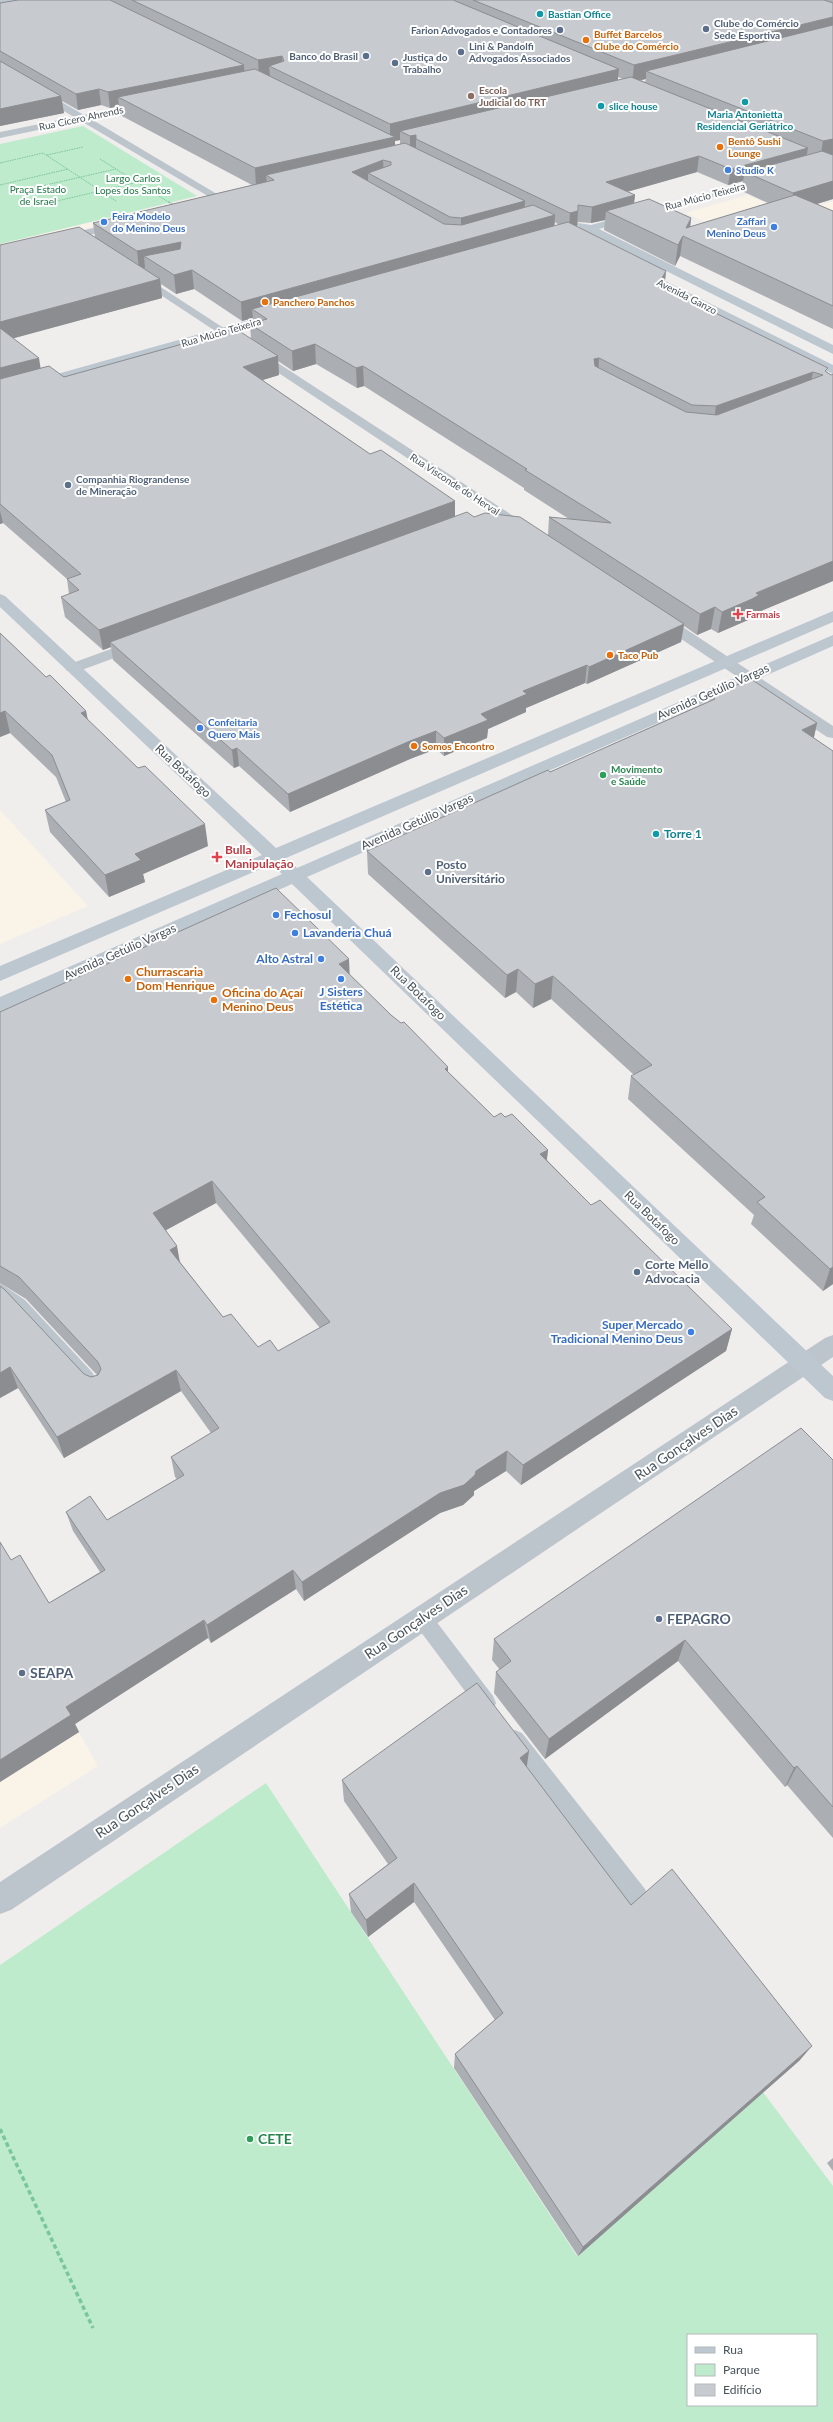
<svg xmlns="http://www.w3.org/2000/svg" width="833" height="2422" font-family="Lato,sans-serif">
  <rect width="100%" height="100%" fill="#f0eded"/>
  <path fill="#faf3e7" d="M748,195L790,214L833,201V281L685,213Z
    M202,196L209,200L0,248V244Z
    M0,810L88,906L0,944Z
    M0,1594L98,1766L0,1828Z"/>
  <path fill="#beebcc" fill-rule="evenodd" d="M83,126L197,196L0,244V144Z
    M266,1783L577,2256L763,2092L833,2186V2422H0V1965ZM688,2335H816V2405H688Z"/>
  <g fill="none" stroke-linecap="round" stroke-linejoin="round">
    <path stroke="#79c69b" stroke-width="1" stroke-dasharray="1.5 1" stroke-linecap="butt" d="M47,155L83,147
      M100,159L170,203
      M0,163L43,153L116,201
      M0,185L68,169
      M37,187L116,169
      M57,201L138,182"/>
    <path stroke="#79c69b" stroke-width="1.5" stroke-dasharray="1.5 1" stroke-linecap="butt" d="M169,202L174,205"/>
    <path stroke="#79c69b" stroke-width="3.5" stroke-dasharray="4.5 3" stroke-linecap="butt" d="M0,2129L93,2328"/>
    <path fill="#bcc5cb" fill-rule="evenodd" d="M0,1283L25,1300L92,1372L95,1377L92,1382L86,1384L80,1382L13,1310L0,1299Z
      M422,1609L429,1612L493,1696L496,1703L493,1710L486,1713L479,1710L415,1624L412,1618L415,1612Z
      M515,1730L522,1733L645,1889L648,1897L645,1905L637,1908L629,1905L508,1747L505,1740L508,1733Z"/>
    <path fill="#bcc5cb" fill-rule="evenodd" d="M0,66L84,115L152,102V106L91,119L227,200L226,202H218L81,121L0,138V132L74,117L0,73Z
      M123,221L128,224L127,226L0,256V250Z
      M136,271L532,528L534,531L527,535L522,534L132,276L130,274Z
      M658,612L663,614L833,726V738L827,737L653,620L650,617Z
      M141,638L147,640L149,643L147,646L79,671H67L65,668L67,665Z
      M833,1335V1357L11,1910L0,1914V1882L825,1338Z"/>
    <path fill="#bcc7d0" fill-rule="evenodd" d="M0,0H20L0,6Z
      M772,175L776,176V180L599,229L833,345V354L588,232L556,241L550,238L580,228L577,225L578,223L591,225Z
      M637,267L833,365V374L633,272L631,270Z
      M282,311L286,312L288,315L286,318L0,398V390Z
      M0,594L5,596L276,848L833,611V622L286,858L297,868L833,635V646L307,877L833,1376V1401L825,1398L292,884L0,1012V997L282,874L272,864L0,981V966L262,855L0,607Z"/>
  </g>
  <path fill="#abaeb2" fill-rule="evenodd" d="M18,0H833V199L817,204L833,211V329L680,256L675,266L604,230L605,220L591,223L578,222L577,227L666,271L664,288L827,372L831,375L833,374V581L756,613L755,616L748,620L718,633L711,629L697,635L684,626L681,642L587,684L585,683L526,708V712L488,729L487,738L444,756L436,749L410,759L290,812L239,766L234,768L113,660L111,647L103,650L65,617L61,597L69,594L67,579L3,523L0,524V245L95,237L93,223L252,185L120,115L119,106L110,108L101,105L78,110L62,101L64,113L0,126V3ZM618,77L623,79L618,80ZM646,79L645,82L641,80ZM400,140V144L395,145V141ZM697,172L728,185L743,181L742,191L768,203L690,227L691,218L634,203L635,195L627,192ZM555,222L559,225L554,226ZM161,284L176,294L194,289L242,321L253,318V323L250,324L251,339L64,377L40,368L13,338L162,298ZM278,361L293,371L316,364L357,388L364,386L524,488V490L569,519L549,517L548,535L474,517H455V501L370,454L262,380L279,375Z
    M0,633L46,677L86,711L88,720L208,846L143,874L145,882L109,897L50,832L45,810L66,802L56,777L10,733L0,737Z
    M711,696L817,723L814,737L833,1284L823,1291L751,1224L754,1215L628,1099L631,1076L634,1075L551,999L533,1008L516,992L505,998L368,874L367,851L550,772L711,700Z
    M349,974L391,1015L448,1067V1072L494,1117H505L548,1150L547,1160L591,1205L732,1329L726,1351L521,1485L506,1471L474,1491V1495L463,1505L440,1513L304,1601L296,1589L211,1643L208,1638L75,1724L79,1732L0,1782L11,1560L49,1603L100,1572L73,1531L66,1512L107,1520L177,1479L175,1477L171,1457L211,1433L181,1391L64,1458L18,1388L0,1398V1286L84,1374L91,1377L97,1375L26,1299L0,1283V1012ZM216,1203L320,1328L278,1351L258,1347L223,1317L180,1262L166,1230Z
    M833,1460V1838L787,1785L785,1787L678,1661L545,1759L494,1693L496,1672L500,1670L492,1660L494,1639Z
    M527,1768L631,1905L800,2060L578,2256L454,2068L455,2054L495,2020L414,1902L368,1937L351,1912L349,1894L388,1864L344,1801L342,1780Z
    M833,2158V2171L827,2163Z"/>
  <path fill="#8b8d91" d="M833,17V33L646,71V79L632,82L634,65Z
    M282,56L283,72L269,66L270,76L259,78L258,60Z
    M244,65L245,81L118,97L119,106L110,108L108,92Z
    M619,69L617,87L416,136V151L410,152V136L400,131V140L395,141V155L274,180L266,175L267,184L256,187L255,168L390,138V124Z
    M99,89L101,105L78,110L76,94Z
    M61,96L64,113L0,126V109Z
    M833,139V157L820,160L823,141Z
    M808,148L805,164L745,172L743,181L728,185L731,169Z
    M699,156L697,172L605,198L606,182Z
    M383,160L384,178L368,173V183L352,172Z
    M833,181V199L790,212L793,193Z
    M635,195L633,212L606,211L605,220L591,223L592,207Z
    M525,201L524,219L461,236V218Z
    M578,211L577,227L569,229L570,213Z
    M555,215L554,234L252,309L253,318L242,321L241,302Z
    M691,218L689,238L686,228Z
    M683,236L680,256L675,266L678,245Z
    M181,242L183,261L144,256L145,268L139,269L137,251Z
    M192,270L194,289L176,294L174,275Z
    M666,271L664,290L658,285Z
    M160,279L162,298L0,342V322Z
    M315,344L316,364L293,371L292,351Z
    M278,356L279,375L244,386L243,367Z
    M39,358L42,377L0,388V368Z
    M599,358L598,378L593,379L594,359Z
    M363,366L364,386L357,388L356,368Z
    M813,372L809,392L713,426L716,406Z
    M455,501V521L110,642L111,647L103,650L99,630Z
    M0,511L3,523L0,524Z
    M833,561V581L756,613L755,616L748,620L718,633L722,612L756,593Z
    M715,607L711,629L697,635L700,614Z
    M684,624L681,642L587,684L589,667Z
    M587,665L585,683L526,708V712L488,729L487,738L444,756V738L481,714L523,691Z
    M5,711L10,733L0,737V713Z
    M86,711L90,733L81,713Z
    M817,723L812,746L802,730Z
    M436,731V749L410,759L290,812L288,794L410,741Z
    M237,748L239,766L234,768L232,750Z
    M205,824L208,846L143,874L145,882L109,897L105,875L135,854Z
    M349,959L350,982L339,964Z
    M518,969L516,992L505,998L507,975Z
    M553,976L551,999L533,1008L535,984Z
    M448,1067V1090L445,1069Z
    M548,1150L545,1172L540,1154Z
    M212,1181L216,1203L157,1235L153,1213Z
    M177,1246L181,1268L170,1250Z
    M833,1267V1284L823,1291L830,1269Z
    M732,1329L726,1351L521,1485L523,1465Z
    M10,1367L18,1388L0,1398V1373Z
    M176,1370L181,1391L64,1458L57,1437Z
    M507,1451L506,1471L474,1491V1495L463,1505L440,1513L304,1601L302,1582L440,1493Z
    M293,1570L296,1589L211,1643L207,1625Z
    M204,1620L208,1638L75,1724L79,1732L0,1782V1760L66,1707Z
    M685,1640L678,1661L545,1759L549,1739Z
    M529,1751L526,1772L520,1758Z
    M797,1766L787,1785L785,1787L794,1768Z
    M414,1883V1902L368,1937L366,1920Z
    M812,2046L800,2060L578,2256L583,2247Z"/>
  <path fill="#c7cacf" stroke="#8b8d91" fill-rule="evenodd" d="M18,0H110L244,65L108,92L99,89L76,94L0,51V3Z
    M132,0H453L619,69L390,124L269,66L284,61L282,56L258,60Z
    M473,0H824L833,3V17L634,65Z
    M833,25V139L823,141L646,71Z
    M0,61L61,96L0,109Z
    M255,69L395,137L255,168L118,97Z
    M631,77L808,148L731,169L699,156L606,182L635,195L592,207L578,205V211L570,213L416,139V135L410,136L400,131Z
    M405,143L525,201L461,218L450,217L368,173L391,165V162L383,160L352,172L444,224L462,225L533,205L555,215L241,302L192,270L174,275L144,256L180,249L181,242L137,251L93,223L274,180L266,175Z
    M822,151L833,155V181L793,193L745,172Z
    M795,195L833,211V306L683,236L678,245L606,211L649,199L691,218L686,228Z
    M568,222L666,271L658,285L828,368L825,371L831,375L833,374V561L756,593L759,595L752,599L722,612L715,607L700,614L549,517L611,523L525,470L527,469L363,366L356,368L315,344L292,351L250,324L267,319L252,309ZM599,358L692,405L716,406L813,372L823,375L717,415L686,412L595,366L594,359Z
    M79,227L160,279L0,322V245Z
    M0,328L39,358L0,368Z
    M236,329L278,356L243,367L370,454L381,450L455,501L99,630L61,597L79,590L67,579L81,574L0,504V379L49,366L64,377Z
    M467,512L474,517L485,513L520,517L684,624L589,667L587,665L523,691L527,694L481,714L488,720L444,738L436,731L410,741L288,794L237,748L232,750L110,642Z
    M0,633L46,677L50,675L86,711L81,713L138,768L145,766L205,824L135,854L141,860L105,875L45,810L70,800L52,755L5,711L0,713Z
    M751,679L817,723L802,730L833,751V1267L830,1269L757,1202L765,1197L631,1076L652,1065L553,976L535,984L518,969L507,975L367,851L548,770L550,772L715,699L711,696Z
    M276,888L349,959L339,964L391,1015L401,1023L404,1022L448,1067L445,1069L494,1117L501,1113L505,1117L512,1114L548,1150L540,1154L591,1205L600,1200L732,1329L523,1465L507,1451L476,1471L475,1475L464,1485L440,1493L302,1582L293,1570L207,1625L204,1620L66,1707L71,1715L0,1760V1542L11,1560L20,1555L49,1603L105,1570L66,1512L90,1496L107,1520L184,1475L171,1457L219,1428L176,1370L57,1437L10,1367L0,1373V1286L5,1290L84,1374L91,1377L98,1375L101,1369L98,1362L19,1277L0,1266V1012ZM212,1181L330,1322L278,1351L270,1340L258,1347L231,1314L223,1317L170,1250L177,1246L153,1213Z
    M801,1428L833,1460V1807L797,1766L794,1768L685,1640L549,1739L496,1672L511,1661L494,1639Z
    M477,1683L529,1751L520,1758L631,1905L672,1869L812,2046L583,2247L455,2054L503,2013L414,1883L366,1920L349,1894L397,1858L342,1780Z"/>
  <g fill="#0f9aa8" stroke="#fff" stroke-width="1.5">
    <circle cx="540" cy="14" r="4"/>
    <circle cx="745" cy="102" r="4"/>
    <circle cx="601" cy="106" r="4"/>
    <circle cx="656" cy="834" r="4"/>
  </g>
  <g fill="#5c6f8a" stroke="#fff" stroke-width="1.5">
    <circle cx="706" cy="29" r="4"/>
    <circle cx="560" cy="30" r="4"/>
    <circle cx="461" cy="52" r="4"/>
    <circle cx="366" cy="56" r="4"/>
    <circle cx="395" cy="63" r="4"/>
    <circle cx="68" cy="485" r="4"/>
    <circle cx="428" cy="872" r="4"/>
    <circle cx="637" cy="1272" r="4"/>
    <circle cx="659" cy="1619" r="4"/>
    <circle cx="22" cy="1673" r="4"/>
  </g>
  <g fill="#e8710a" stroke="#fff" stroke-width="1.5">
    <circle cx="586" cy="40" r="4"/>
    <circle cx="720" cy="147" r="4"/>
    <circle cx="265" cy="302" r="4"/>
    <circle cx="610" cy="655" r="4"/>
    <circle cx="414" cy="746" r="4"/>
    <circle cx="128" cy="979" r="4"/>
    <circle cx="214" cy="1000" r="4"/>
  </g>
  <circle fill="#8d6e63" stroke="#fff" stroke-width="1.5" cx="471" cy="96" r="4"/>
  <g fill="#3f7fe0" stroke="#fff" stroke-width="1.5">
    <circle cx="728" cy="170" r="4"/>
    <circle cx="104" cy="222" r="4"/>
    <circle cx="774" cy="227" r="4"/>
    <circle cx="200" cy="728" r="4"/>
    <circle cx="276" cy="915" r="4"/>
    <circle cx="295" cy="933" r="4"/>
    <circle cx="321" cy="959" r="4"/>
    <circle cx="341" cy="979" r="4"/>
    <circle cx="691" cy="1332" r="4"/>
  </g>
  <g fill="#e0444e" stroke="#fff" stroke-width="1.5">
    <path d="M736 608h4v4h4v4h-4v4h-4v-4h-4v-4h4z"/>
    <path d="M215 851h4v4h4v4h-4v4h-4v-4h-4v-4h4z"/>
  </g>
  <g fill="#2e9e5b" stroke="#fff" stroke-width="1.5">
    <circle cx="603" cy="775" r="4"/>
    <circle cx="250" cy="2139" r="4"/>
  </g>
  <g text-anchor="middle" stroke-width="4" stroke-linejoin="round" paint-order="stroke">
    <g font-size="10" font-weight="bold" fill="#0d838f" stroke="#fff" text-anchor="start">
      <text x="548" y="18">Bastian Office</text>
      <text x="609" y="110">slice house</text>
      <text x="745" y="118" text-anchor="middle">Maria Antonietta<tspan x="745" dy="12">Residencial Geriátrico</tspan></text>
    </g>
    <g font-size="10" font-weight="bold" fill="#4e5e75" stroke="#fff" text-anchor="start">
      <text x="714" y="27">Clube do Comércio<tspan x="714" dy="12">Sede Esportiva</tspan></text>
      <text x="552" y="34" text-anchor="end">Farion Advogados e Contadores</text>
      <text x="469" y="50">Lini &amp; Pandolfi<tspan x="469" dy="12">Advogados Associados</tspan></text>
      <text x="358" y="60" text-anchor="end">Banco do Brasil</text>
      <text x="403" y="61">Justiça do<tspan x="403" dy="12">Trabalho</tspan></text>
      <text x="76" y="483">Companhia Riograndense<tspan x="76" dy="12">de Mineração</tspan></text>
    </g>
    <g font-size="10" font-weight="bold" fill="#c56008" stroke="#fff" text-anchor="start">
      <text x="594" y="38">Buffet Barcelos<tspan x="594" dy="12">Clube do Comércio</tspan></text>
      <text x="728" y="145">Bentô Sushi<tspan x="728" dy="12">Lounge</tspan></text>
      <text x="273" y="306">Panchero Panchos</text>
      <text x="618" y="659">Taco Pub</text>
      <text x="422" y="750">Somos Encontro</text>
    </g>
    <g font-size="10" font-weight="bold" fill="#785e54" stroke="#fff" text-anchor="start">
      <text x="479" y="94">Escola<tspan x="479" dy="12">Judicial do TRT</tspan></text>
    </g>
    <g font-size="10" fill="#475159" stroke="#fff">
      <text transform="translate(81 118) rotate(-12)" y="4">Rua Cícero Ahrends</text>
      <text transform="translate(705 196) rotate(-15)" y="4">Rua Múcio Teixeira</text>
      <text transform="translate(687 296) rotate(27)" y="4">Avenida Ganzo</text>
      <text transform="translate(221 332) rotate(-16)" y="4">Rua Múcio Teixeira</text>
      <text transform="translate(455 484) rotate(33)" y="4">Rua Visconde do Herval</text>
    </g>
    <g font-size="10" font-weight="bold" fill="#366cbe" stroke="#fff" text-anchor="start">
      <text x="736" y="174">Studio K</text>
      <text x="112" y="220">Feira Modelo<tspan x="112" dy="12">do Menino Deus</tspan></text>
      <text x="766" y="225" text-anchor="end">Zaffari<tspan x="766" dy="12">Menino Deus</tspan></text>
      <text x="208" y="726">Confeitaria<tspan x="208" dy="12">Quero Mais</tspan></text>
    </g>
    <g font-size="10" fill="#1e7443" stroke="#fff">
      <text x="133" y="182">Largo Carlos<tspan x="133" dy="12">Lopes dos Santos</tspan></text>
      <text x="38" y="193">Praça Estado<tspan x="38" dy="12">de Israel</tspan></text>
    </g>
    <g font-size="10" font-weight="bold" fill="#be3a42" stroke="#fff" text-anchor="start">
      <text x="746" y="618">Farmais</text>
    </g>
    <g font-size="10" font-weight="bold" fill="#27864d" stroke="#fff" text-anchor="start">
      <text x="611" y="773">Movimento<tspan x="611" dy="12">e Saúde</tspan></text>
    </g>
    <g font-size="12" fill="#475159" stroke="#fff">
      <text transform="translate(713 692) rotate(-24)" y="4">Avenida Getúlio Vargas</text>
      <text transform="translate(183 771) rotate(43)" y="4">Rua Botafogo</text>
      <text transform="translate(417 822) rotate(-24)" y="4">Avenida Getúlio Vargas</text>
      <text transform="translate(120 952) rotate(-24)" y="4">Avenida Getúlio Vargas</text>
      <text transform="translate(418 993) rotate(44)" y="4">Rua Botafogo</text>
      <text transform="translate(652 1218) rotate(44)" y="4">Rua Botafogo</text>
    </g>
    <g font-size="12" font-weight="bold" fill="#0d838f" stroke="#fff" text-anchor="start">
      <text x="664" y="838">Torre 1</text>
    </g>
    <g font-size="12" font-weight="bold" fill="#be3a42" stroke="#fff" text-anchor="start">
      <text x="225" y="854">Bulla<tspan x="225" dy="14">Manipulação</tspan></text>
    </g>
    <g font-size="12" font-weight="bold" fill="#4e5e75" stroke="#fff" text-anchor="start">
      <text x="436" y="869">Posto<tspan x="436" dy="14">Universitário</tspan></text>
      <text x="645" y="1269">Corte Mello<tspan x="645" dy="14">Advocacia</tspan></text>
    </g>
    <g font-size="12" font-weight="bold" fill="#366cbe" stroke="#fff" text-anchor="start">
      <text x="284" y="919">Fechosul</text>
      <text x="303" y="937">Lavanderia Chuá</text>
      <text x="313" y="963" text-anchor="end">Alto Astral</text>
      <text x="341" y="996" text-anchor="middle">J Sisters<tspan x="341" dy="14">Estética</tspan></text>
      <text x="683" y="1329" text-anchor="end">Super Mercado<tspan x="683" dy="14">Tradicional Menino Deus</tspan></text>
    </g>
    <g font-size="12" font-weight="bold" fill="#c56008" stroke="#fff" text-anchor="start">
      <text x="136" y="976">Churrascaria<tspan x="136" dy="14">Dom Henrique</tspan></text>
      <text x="222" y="997">Oficina do Açaí<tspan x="222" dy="14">Menino Deus</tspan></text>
    </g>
    <g font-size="14" fill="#475159" stroke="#fff">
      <text transform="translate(686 1443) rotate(-34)" y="5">Rua Gonçalves Dias</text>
      <text transform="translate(416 1622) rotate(-34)" y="5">Rua Gonçalves Dias</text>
      <text transform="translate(147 1801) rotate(-34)" y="5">Rua Gonçalves Dias</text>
    </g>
    <g font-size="14" font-weight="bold" fill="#4e5e75" stroke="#fff" text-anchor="start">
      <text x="667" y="1624">FEPAGRO</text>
      <text x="30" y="1678">SEAPA</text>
    </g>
    <g font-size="14" font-weight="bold" fill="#27864d" stroke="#fff" text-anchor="start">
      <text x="258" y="2144">CETE</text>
    </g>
  </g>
  <rect x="687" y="2334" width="130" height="72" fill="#ffffff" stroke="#b5b9bd"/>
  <rect x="695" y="2347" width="20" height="6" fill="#bcc7d0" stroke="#b5b9bd"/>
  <text x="723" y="2354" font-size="12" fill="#475159">Rua</text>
  <rect x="695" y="2364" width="20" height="12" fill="#beebcc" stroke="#b5b9bd"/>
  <text x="723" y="2374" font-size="12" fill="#475159">Parque</text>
  <rect x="695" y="2384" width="20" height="12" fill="#c7cacf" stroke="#b5b9bd"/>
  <text x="723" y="2394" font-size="12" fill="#475159">Edifício</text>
</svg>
